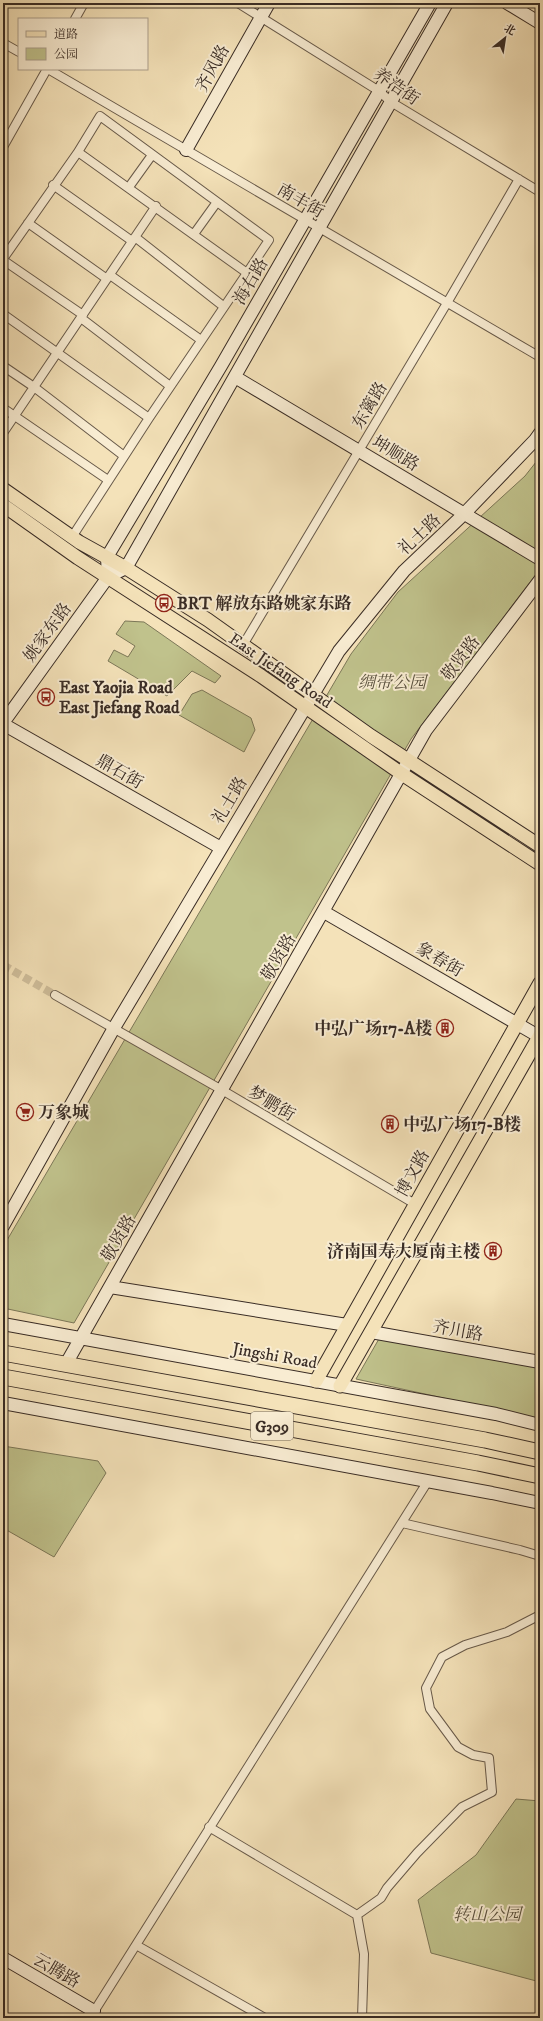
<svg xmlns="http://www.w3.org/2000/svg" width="543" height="2021" font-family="'IM FELL DW Pica','Noto Serif SC',serif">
  <rect width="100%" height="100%" fill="#f4e2b9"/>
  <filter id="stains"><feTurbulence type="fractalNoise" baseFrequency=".005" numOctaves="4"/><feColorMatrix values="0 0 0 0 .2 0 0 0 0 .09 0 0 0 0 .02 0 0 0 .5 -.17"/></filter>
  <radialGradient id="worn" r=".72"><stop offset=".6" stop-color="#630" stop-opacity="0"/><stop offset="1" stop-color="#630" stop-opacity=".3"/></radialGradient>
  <path fill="#c0c28c" stroke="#7c7758" d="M540,457V569L411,739L74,1323L3,1308V1247L351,654L398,592L525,476Z
    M125,621L144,622L221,676L215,683L192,671L167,696L108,661L114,650L128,657L135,646L116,634Z
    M202,690L251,718L255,730L244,752L179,715L192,694Z
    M384,1330L540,1365V1419L356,1379Z
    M3,1446L98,1461L106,1473L54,1557L3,1528Z
    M516,1799L540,1801V1982L431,1953L418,1900L476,1855Z"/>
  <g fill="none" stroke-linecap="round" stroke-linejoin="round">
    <path stroke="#cfbe9b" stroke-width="8" stroke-dasharray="8 4" stroke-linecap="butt" d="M3,965L55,995"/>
    <g stroke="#685a4a" stroke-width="10">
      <path id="street" d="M238,3L379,91L391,102L540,192
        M75,19L84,3
        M3,43L19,52
        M48,69L540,357
        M100,116L269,240L247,273L78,152Z
        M3,147L47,69
        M53,185L132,241
        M129,187L152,155
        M28,223L107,279
        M194,234L217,202
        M135,237L223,306
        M3,259L78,152
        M3,260L83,315
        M110,275L201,340
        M3,314L149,418
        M81,318L170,386
        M3,366L34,387L124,456
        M3,408L108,480
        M3,433L156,206
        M72,537L149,418L247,273
        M243,645L447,303L519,179
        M55,995L222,1090L415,1204
        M402,1523L520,1550L540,1556
        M209,1827L357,1915
        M136,1945L265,2018
        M90,2018L428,1481
        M362,2018L364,1954L357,1915L381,1898L387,1888L417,1853L462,1807L492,1792L489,1758L473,1755L458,1747L430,1709L426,1688L442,1657L465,1645L507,1632L540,1615"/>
    </g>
    <g stroke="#392c25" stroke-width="14">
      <path id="secondary" d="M507,3L540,23
        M186,150L269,3
        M235,377L540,559
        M108,577L107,557L221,366L430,3
        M3,723L108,577L126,568L447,3
        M3,724L221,848
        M324,912L540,1037
        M3,1226L114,1028L339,651L404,571L464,514L535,440L540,433
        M110,1287L347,1325
        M3,1324L496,1414L540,1425
        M371,1332L540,1362
        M66,1364L426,730L540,580
        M3,1403L492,1493L540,1503
        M3,1958L94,2011"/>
    </g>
    <g stroke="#392c25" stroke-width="15">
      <path id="primary" d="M3,489L79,542L126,568L208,620L371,736L540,846
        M3,505L78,558L261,676L402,774L540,864
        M316,1381L540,983
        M340,1386L540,1035"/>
    </g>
    <g stroke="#392c25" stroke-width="17">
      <path id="highway" d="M3,1353L485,1440L540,1452
        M3,1377L478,1463L540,1476"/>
    </g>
    <use href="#street" stroke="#f8ecd2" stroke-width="8"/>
    <use href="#secondary" stroke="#f8ecd2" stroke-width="12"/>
    <use href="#primary" stroke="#f4e2b9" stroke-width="13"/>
    <use href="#highway" stroke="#f4e2b9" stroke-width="15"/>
  </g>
  <defs>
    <g id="bus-ring" transform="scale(0.9)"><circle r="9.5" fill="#f8ecd2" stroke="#8f2418" stroke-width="1.5"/><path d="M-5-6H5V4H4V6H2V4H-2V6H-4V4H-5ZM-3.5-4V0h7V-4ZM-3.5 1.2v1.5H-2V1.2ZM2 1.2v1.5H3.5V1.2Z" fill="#8f2418"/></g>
    <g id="building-ring" transform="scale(0.9)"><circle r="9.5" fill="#f8ecd2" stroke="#8f2418" stroke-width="1.5"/><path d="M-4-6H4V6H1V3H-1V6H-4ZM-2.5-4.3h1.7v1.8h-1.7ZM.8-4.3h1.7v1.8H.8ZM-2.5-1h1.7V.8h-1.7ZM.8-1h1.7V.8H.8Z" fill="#8f2418"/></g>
    <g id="supermarket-ring" transform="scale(0.9)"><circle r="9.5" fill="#f8ecd2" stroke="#8f2418" stroke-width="1.5"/><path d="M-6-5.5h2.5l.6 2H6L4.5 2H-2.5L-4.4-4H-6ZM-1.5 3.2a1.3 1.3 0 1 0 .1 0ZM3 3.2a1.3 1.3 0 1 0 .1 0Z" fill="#8f2418"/></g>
  </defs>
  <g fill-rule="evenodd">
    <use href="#bus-ring" x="164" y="603"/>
    <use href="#bus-ring" x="46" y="697"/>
    <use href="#building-ring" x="445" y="1028"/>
    <use href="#supermarket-ring" x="25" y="1112"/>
    <use href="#building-ring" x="390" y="1124"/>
    <use href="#building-ring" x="493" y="1251"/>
  </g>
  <g text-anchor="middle" stroke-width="4" stroke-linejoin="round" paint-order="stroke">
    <rect fill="#f8ecd2" stroke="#726659" stroke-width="1" x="251" y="1412" width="42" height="28" rx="3"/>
    <g font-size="16" font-weight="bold" fill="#392c25">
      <text x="272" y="1432">G309</text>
    </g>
    <g font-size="17" fill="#392c25" stroke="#f8ecd2">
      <text transform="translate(212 68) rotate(-61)" y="6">齐风路</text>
      <text transform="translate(397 86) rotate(35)" y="6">养浩街</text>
      <text transform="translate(301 200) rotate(30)" y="6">南丰街</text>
      <text transform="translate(250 281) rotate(-60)" y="6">海右路</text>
      <text transform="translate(369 405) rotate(-59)" y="6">东篱路</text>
      <text transform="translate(396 453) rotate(31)" y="6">坤顺路</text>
      <text transform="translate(419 534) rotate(-43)" y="6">礼士路</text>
      <text transform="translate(47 632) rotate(-54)" y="6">姚家东路</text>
      <text transform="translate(460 658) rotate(-53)" y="6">敬贤路</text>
      <text transform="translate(281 670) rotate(34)" y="6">East Jiefang Road</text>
      <text transform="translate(120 771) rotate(30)" y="6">鼎石街</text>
      <text transform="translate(229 800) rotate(-59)" y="6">礼士路</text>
      <text transform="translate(278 957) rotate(-60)" y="6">敬贤路</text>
      <text transform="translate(440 959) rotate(30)" y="6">象春街</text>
      <text transform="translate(272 1103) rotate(31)" y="6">梦鹏街</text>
      <text transform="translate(412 1173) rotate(-61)" y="6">博文路</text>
      <text transform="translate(118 1238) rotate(-60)" y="6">敬贤路</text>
      <text transform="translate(458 1330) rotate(10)" y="6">齐川路</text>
      <text transform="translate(275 1355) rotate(10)" y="6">Jingshi Road</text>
      <text transform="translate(57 1970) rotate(30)" y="6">云腾路</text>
    </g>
    <g font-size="17" font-weight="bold" fill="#392c25" stroke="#f8ecd2" text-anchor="start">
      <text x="177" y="609">BRT 解放东路姚家东路</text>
      <text x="59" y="693">East Yaojia Road<tspan x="59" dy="20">East Jiefang Road</tspan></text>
      <text x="432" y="1034" text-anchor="end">中弘广场17-A楼</text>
      <text x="38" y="1118">万象城</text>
      <text x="403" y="1130">中弘广场17-B楼</text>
      <text x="480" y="1257" text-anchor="end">济南国寿大厦南主楼</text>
    </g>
    <g font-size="17" font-style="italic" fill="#5b523f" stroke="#f8ecd2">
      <text x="392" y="688">绸带公园</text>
      <text x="487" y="1920">转山公园</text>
    </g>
  </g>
  <rect width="543" height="2021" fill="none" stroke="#f4e2b9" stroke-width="16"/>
  <rect x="4" y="4" width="535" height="2013" fill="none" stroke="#392c25" stroke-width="2"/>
  <rect x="8" y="8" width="527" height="2005" fill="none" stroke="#392c25"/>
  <rect x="18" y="18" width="130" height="52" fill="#f8ecd2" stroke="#ac9f8d"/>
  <rect x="26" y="31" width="20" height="6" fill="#f4e2b9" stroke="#ac9f8d"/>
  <text x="54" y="38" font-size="12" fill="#392c25">道路</text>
  <rect x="26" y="48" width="20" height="12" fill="#c0c28c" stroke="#ac9f8d"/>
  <text x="54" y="58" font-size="12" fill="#392c25">公园</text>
  <g transform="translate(505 38) rotate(30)" stroke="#f8ecd2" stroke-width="3" paint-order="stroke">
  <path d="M0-3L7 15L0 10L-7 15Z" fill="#392c25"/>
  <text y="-6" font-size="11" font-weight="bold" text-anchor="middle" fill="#392c25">北</text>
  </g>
  <rect width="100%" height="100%" filter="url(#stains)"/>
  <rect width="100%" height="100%" fill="url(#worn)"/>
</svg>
